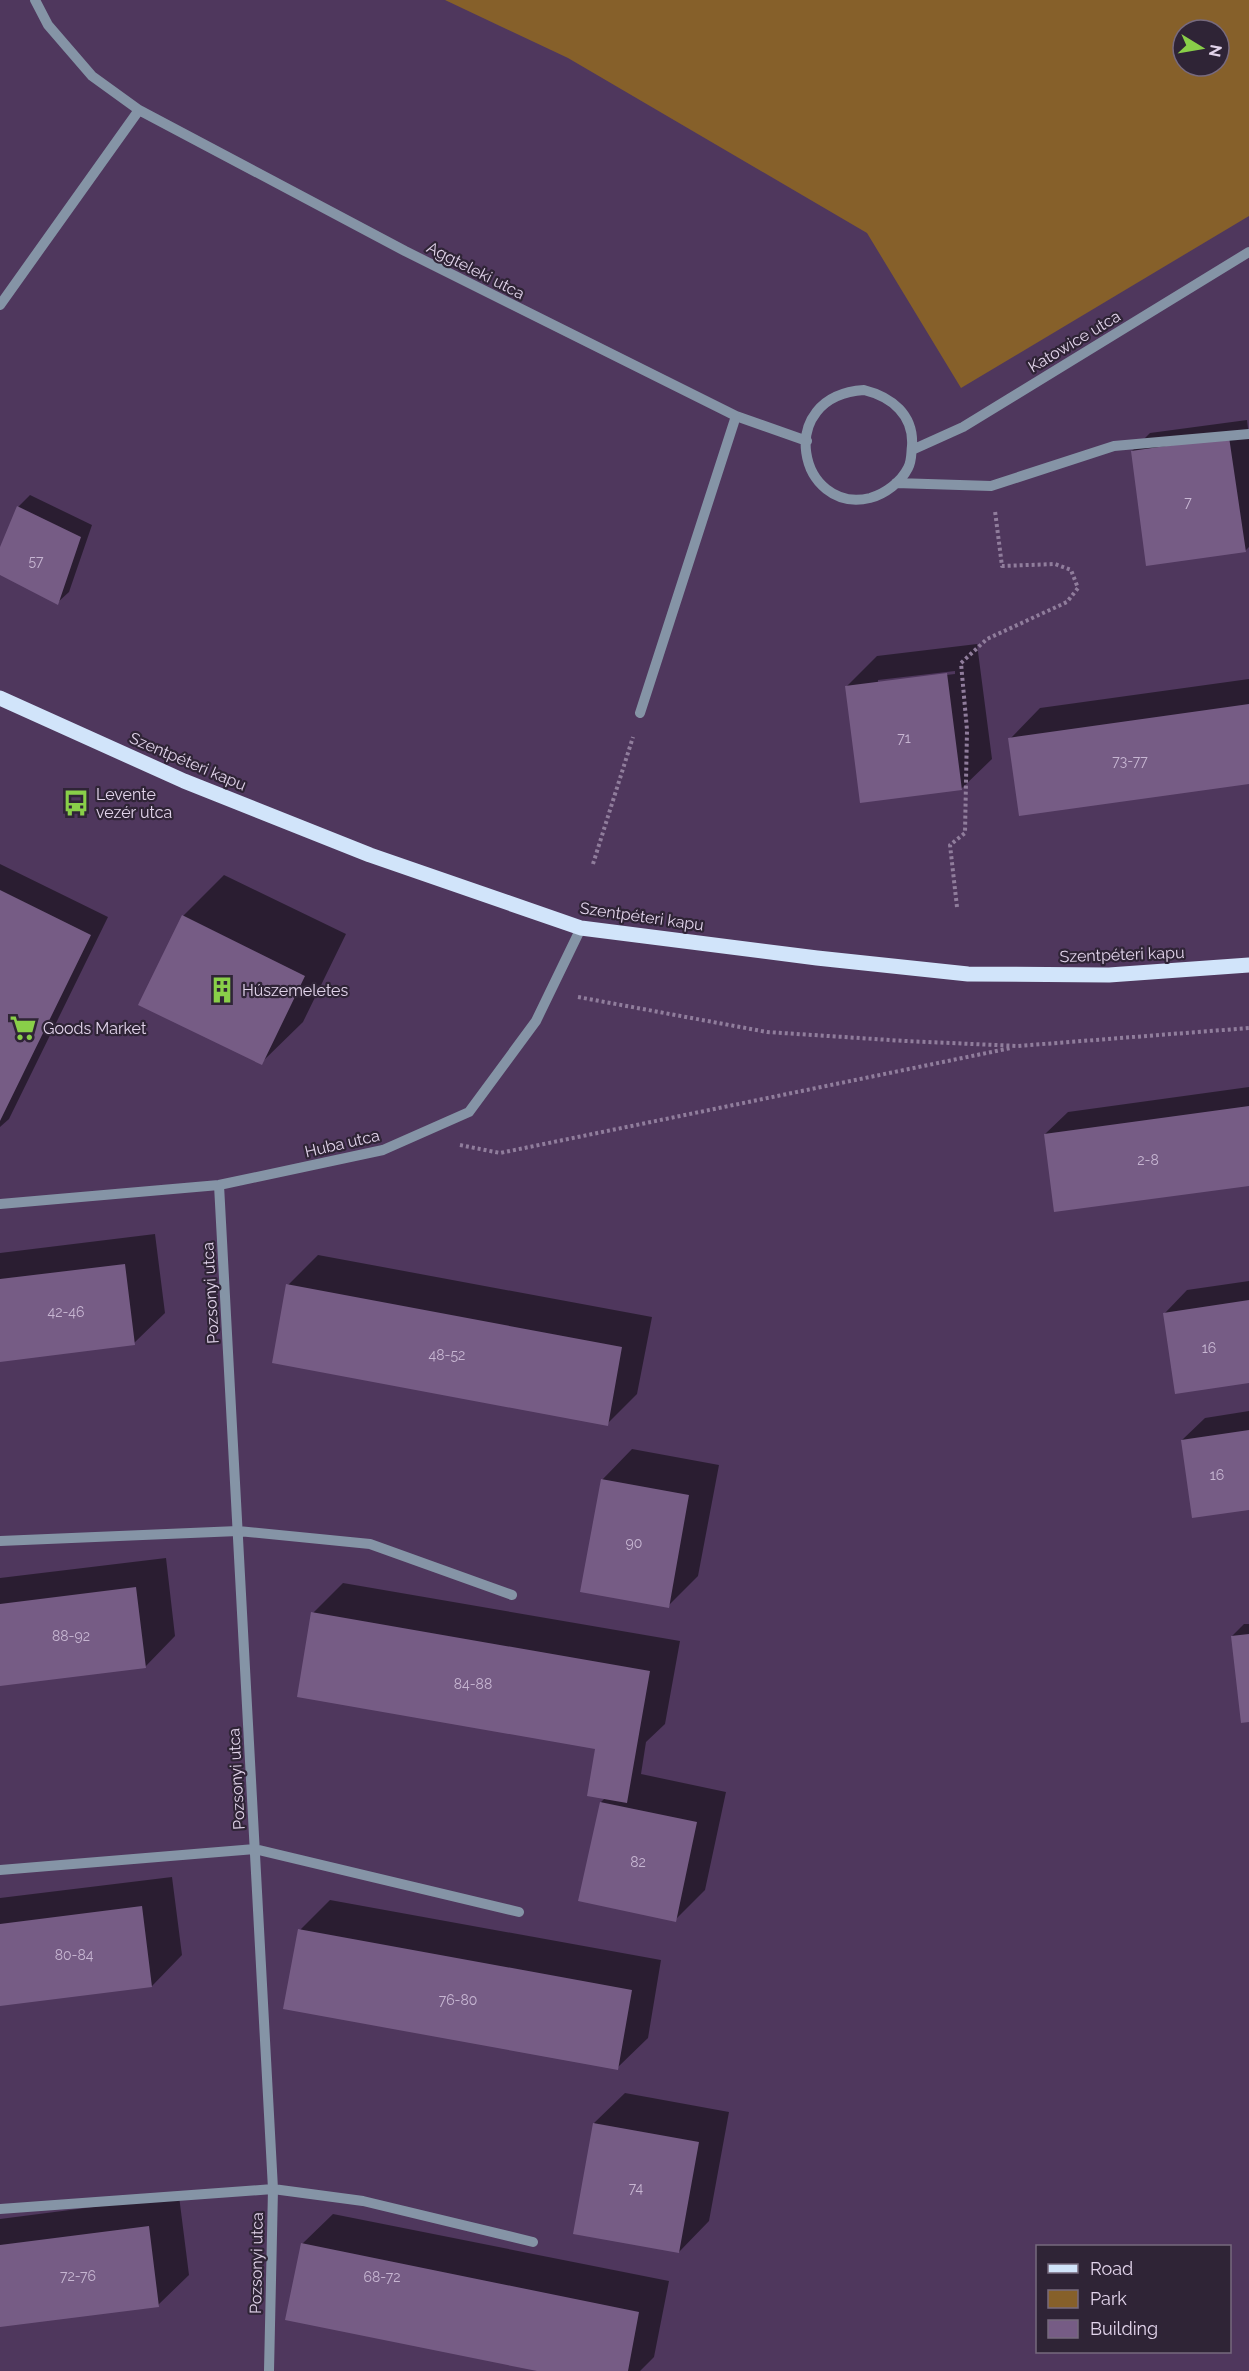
<svg xmlns="http://www.w3.org/2000/svg" width="1249" height="2371" font-family="Raleway,sans-serif">
  <rect width="100%" height="100%" fill="#4f375d"/>
  <path fill="#86602a" fill-rule="evenodd" d="M445,0H1249V216L961,388L867,233L568,58ZM1183,30H1219V66H1183Z"/>
  <path fill="#0007" fill-rule="evenodd" d="M1247,420L1249,437V547L1245,551L1132,451L1150,433Z
    M30,495L92,525L69,592L57,603L0,573V550L18,507Z
    M977,644L992,759L961,789L847,686L877,656ZM955,671V674L878,683V680Z
    M1249,679V782L1010,739L1040,708Z
    M0,864L108,917L9,1119L0,1127Z
    M224,875L346,934L303,1022L261,1063L183,916Z
    M1249,1087V1185L1045,1134L1068,1112Z
    M155,1234L165,1313L134,1343L0,1360V1253Z
    M318,1255L652,1317L637,1394L607,1424L288,1285Z
    M1249,1281V1381L1165,1313L1187,1290Z
    M1249,1411V1509L1182,1440L1205,1418Z
    M632,1449L719,1465L698,1576L668,1606L602,1480Z
    M166,1558L175,1636L145,1667L0,1685V1578Z
    M343,1583L680,1641L665,1724L646,1742L641,1774L726,1792L705,1890L675,1920L601,1802L606,1797L596,1749L313,1613Z
    M1244,1624H1249V1721L1232,1636Z
    M172,1877L182,1955L152,1986L0,2005V1898Z
    M330,1900L661,1960L648,2038L617,2068L300,1930Z
    M625,2093L729,2112L709,2221L679,2252L594,2123Z
    M179,2196L189,2275L158,2305L0,2325V2219Z
    M333,2214L669,2281L654,2357L640,2371H545L302,2244Z"/>
  <path fill="#765c85" d="M1229,437L1246,552L1146,566L1131,451Z
    M17,506L81,537L58,605L0,575V547Z
    M947,673L962,790L860,803L845,686Z
    M1249,704V784L1019,816L1008,738Z
    M0,890L91,935L0,1121Z
    M182,915L305,976L262,1065L138,1005Z
    M1249,1106V1186L1054,1212L1044,1134Z
    M125,1264L135,1345L0,1362V1279Z
    M286,1284L622,1347L608,1426L272,1363Z
    M1249,1300V1383L1175,1394L1163,1313Z
    M1249,1430V1510L1192,1518L1181,1440Z
    M601,1479L689,1495L669,1608L580,1592Z
    M136,1587L146,1668L0,1686V1604Z
    M311,1612L650,1671L627,1803L587,1796L595,1749L297,1697Z
    M1249,1634V1722L1241,1723L1231,1636Z
    M600,1802L697,1822L676,1922L578,1901Z
    M142,1906L152,1987L0,2006V1924Z
    M298,1929L632,1990L618,2070L283,2009Z
    M593,2123L699,2142L679,2253L573,2234Z
    M149,2226L159,2307L0,2327V2245Z
    M301,2243L639,2312L628,2371H537L285,2320Z"/>
  <g fill="none" stroke-linecap="round" stroke-linejoin="round">
    <path stroke="#907d9c" stroke-width="4" stroke-dasharray="3 3" stroke-linecap="butt" d="M593,864L633,737
      M957,907L950,845L965,833L967,730L961,663L987,639L1067,602L1078,588L1071,570L1055,564L1002,566L995,511
      M578,997L767,1032L905,1041L1018,1046L1249,1028
      M460,1145L500,1153L1011,1048"/>
    <path stroke="#8594a6" stroke-width="10" d="M35,0L48,25L92,76L139,110L405,251L736,416L807,441
      M0,305L139,110
      M864,390C892,397 914,415 912,446C911,453 912,461 908,468C901,482 885,494 870,498C799,515 773,396 864,390Z
      M912,450L963,427L1249,252
      M896,483L991,486L1114,446L1249,434
      M640,713L736,416
      M219,1185L273,2189L269,2371
      M0,1204L219,1185L383,1150L469,1112L536,1021L581,928
      M0,1541L238,1531L370,1544L512,1595
      M0,1870L255,1849L519,1912
      M0,2209L273,2189L363,2201L533,2242"/>
    <path stroke="#d1e4fa" stroke-width="15" d="M0,698L184,781L370,855L581,928L817,958L968,974L1109,975L1249,965"/>
  </g>
  <defs>
    <g id="bus-bare" transform="scale(2.07)"><path d="M-5-6H5V4H4V6H2V4H-2V6H-4V4H-5ZM-3.5-4V0h7V-4ZM-3.5 1.2v1.5H-2V1.2ZM2 1.2v1.5H3.5V1.2Z" fill="#89cf49" stroke="#2f2436" stroke-width="2.5" paint-order="stroke"/></g>
    <g id="building-bare" transform="scale(2.07)"><path d="M-4-6H4V6H1V3H-1V6H-4ZM-2.5-4.3h1.7v1.8h-1.7ZM.8-4.3h1.7v1.8H.8ZM-2.5-1h1.7V.8h-1.7ZM.8-1h1.7V.8H.8Z" fill="#89cf49" stroke="#2f2436" stroke-width="2.5" paint-order="stroke"/></g>
    <g id="supermarket-bare" transform="scale(2.07)"><path d="M-6-5.5h2.5l.6 2H6L4.5 2H-2.5L-4.4-4H-6ZM-1.5 3.2a1.3 1.3 0 1 0 .1 0ZM3 3.2a1.3 1.3 0 1 0 .1 0Z" fill="#89cf49" stroke="#2f2436" stroke-width="2.5" paint-order="stroke"/></g>
  </defs>
  <g fill-rule="evenodd">
    <use href="#bus-bare" x="76" y="803"/>
    <use href="#building-bare" x="222" y="990"/>
    <use href="#supermarket-bare" x="23" y="1028"/>
  </g>
  <g text-anchor="middle" stroke-width="4.5" stroke-linejoin="round" paint-order="stroke">
    <g font-size="14" fill="#c7b6d2">
      <text x="1188" y="507">7</text>
      <text x="36" y="566">57</text>
      <text x="904" y="743">71</text>
      <text x="1130" y="766">73-77</text>
      <text x="1148" y="1165">2-8</text>
      <text x="66" y="1317">42-46</text>
      <text x="1209" y="1353">16</text>
      <text x="447" y="1360">48-52</text>
      <text x="1217" y="1480">16</text>
      <text x="634" y="1548">90</text>
      <text x="71" y="1641">88-92</text>
      <text x="473" y="1689">84-88</text>
      <text x="638" y="1867">82</text>
      <text x="74" y="1960">80-84</text>
      <text x="458" y="2005">76-80</text>
      <text x="636" y="2193">74</text>
      <text x="78" y="2281">72-76</text>
      <text x="382" y="2282">68-72</text>
    </g>
    <g font-size="16" fill="#e2d4eb" stroke="#2f2436">
      <text transform="translate(476 270) rotate(27)" y="6">Aggteleki utca</text>
      <text transform="translate(1074 341) rotate(-31)" y="6">Katowice utca</text>
      <text transform="translate(188 761) rotate(23)" y="6">Szentpéteri kapu</text>
      <text transform="translate(642 916) rotate(8)" y="6">Szentpéteri kapu</text>
      <text transform="translate(1122 954) rotate(-2)" y="6">Szentpéteri kapu</text>
      <text transform="translate(342 1143) rotate(-13)" y="6">Huba utca</text>
      <text transform="translate(210 1293) rotate(-93)" y="6">Pozsonyi utca</text>
      <text transform="translate(236 1779) rotate(-93)" y="6">Pozsonyi utca</text>
      <text transform="translate(256 2263) rotate(-89)" y="6">Pozsonyi utca</text>
    </g>
    <g font-size="16" fill="#e2d4eb" stroke="#2f2436" text-anchor="start">
      <text x="96" y="800">Levente<tspan x="96" dy="18">vezér utca</tspan></text>
      <text x="242" y="996">Húszemeletes</text>
      <text x="43" y="1034">Goods Market</text>
    </g>
  </g>
  <rect x="1036" y="2245" width="195" height="108" fill="#2f2436" stroke="#776a7e" stroke-width="1.5"/>
  <rect x="1048" y="2264" width="30" height="9" fill="#d1e4fa" stroke="#776a7e" stroke-width="1.5"/>
  <text x="1090" y="2275" font-size="18" fill="#e2d4eb">Road</text>
  <rect x="1048" y="2290" width="30" height="18" fill="#86602a" stroke="#776a7e" stroke-width="1.5"/>
  <text x="1090" y="2305" font-size="18" fill="#e2d4eb">Park</text>
  <rect x="1048" y="2320" width="30" height="18" fill="#765c85" stroke="#776a7e" stroke-width="1.5"/>
  <text x="1090" y="2335" font-size="18" fill="#e2d4eb">Building</text>
  <g transform="translate(1201 48) rotate(101)"><circle r="28" fill="#2f2436" stroke="#776a7e" stroke-width="1.5"/>
  <path d="M0-4.5L10 22L0 15L-10 22Z" fill="#89cf49"/>
  <text y="-9" font-size="16" font-weight="bold" text-anchor="middle" fill="#e2d4eb">N</text>
  </g>
</svg>
